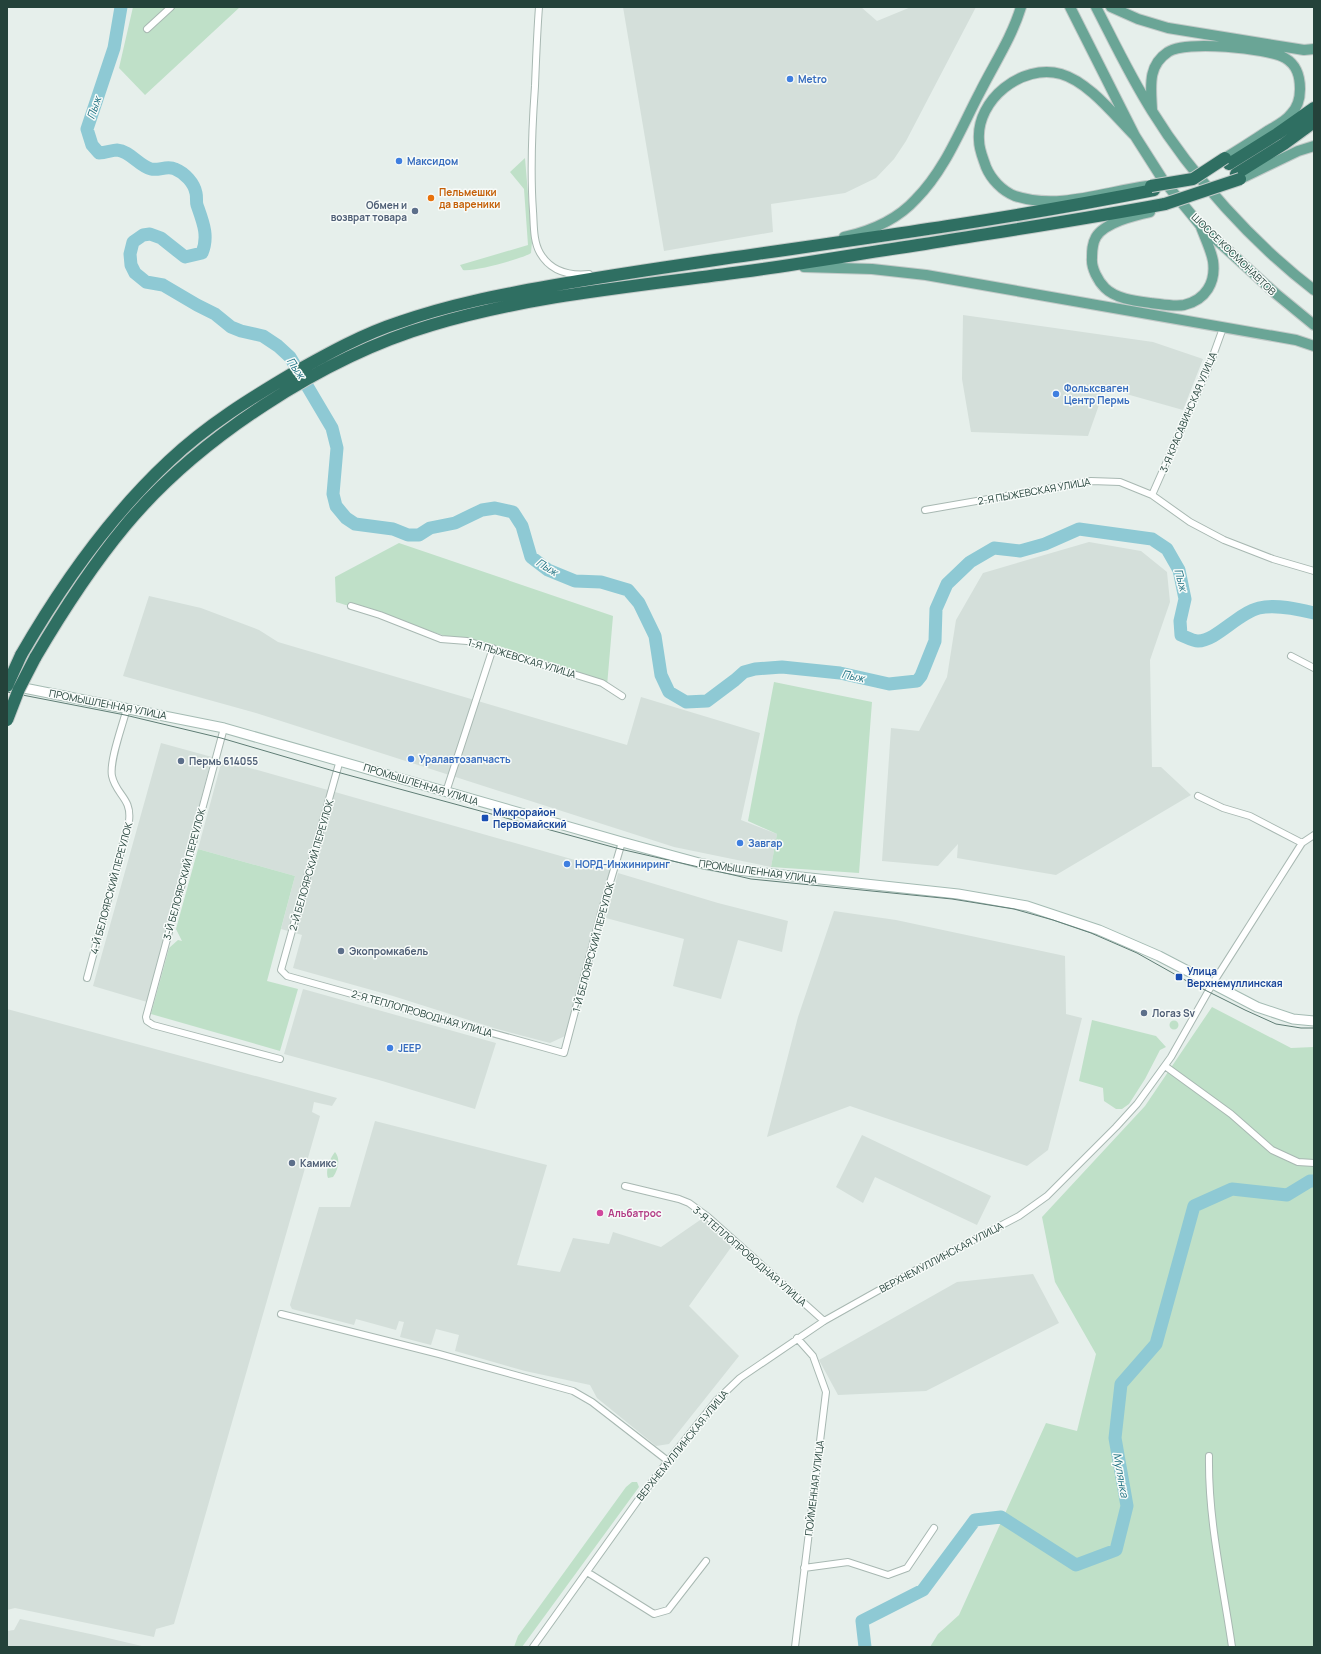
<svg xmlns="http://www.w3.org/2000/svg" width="1321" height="1654" font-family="Manrope,sans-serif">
  <rect width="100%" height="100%" fill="#e6efeb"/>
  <path fill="#d4dfda" d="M623,7H861L877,21L911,7H976L906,141L894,159L876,178L845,193L771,204L773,232L664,251Z
    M963,315L1153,342L1203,359L1183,410L1105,388L1088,436L971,432L962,379Z
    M1089,542L1141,551L1167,572L1170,602L1150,660L1152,767H1161L1191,795L1056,875L957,858L958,844L938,866L882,861L891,728L919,731L947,677L956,620L983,573Z
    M149,596L201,608L259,630L278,642L627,745L641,697L760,733L741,820L777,834L771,867L674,847L256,713L123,676Z
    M161,743L212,757L147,1002L93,986Z
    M222,760L610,870L565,1036L550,1043L497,1029L393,996L293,968L302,935L281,929L295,876L198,849Z
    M618,873L718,903L788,921L782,952L738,940L721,999L673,986L684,939L606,918Z
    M834,911L896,920L1065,956L1066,1014L1082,1018L1048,1150L1027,1166L850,1106L767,1137L798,1017Z
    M303,989L496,1043L475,1109L379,1080L284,1054Z
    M7,1009L337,1098L332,1106L314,1102L312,1112L320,1116L174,1624L156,1629L154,1637L15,1608L7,1610Z
    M375,1121L547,1165L517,1265L560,1272L573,1238L609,1244L613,1232L661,1247L703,1218L732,1246L689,1306L739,1356L669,1444L656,1446L597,1398L590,1385L525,1371L455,1351L459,1335L436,1329L431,1345L400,1337L404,1322L399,1321L396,1330L356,1319L354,1325L292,1309L290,1305L319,1207H350Z
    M862,1135L991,1196L977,1225L875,1177L863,1203L836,1187Z
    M1033,1274L1059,1323L926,1391L838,1395L819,1360L957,1282Z
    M20,1619L95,1635L146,1647H7V1631L14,1630Z"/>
  <path fill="#bfe0c8" d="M133,7H240L145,95L119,68Z
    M525,158L532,242L531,253C522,259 473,272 463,270L460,265L528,245L524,189L510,172Z
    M399,543L613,616L607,686L336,602L335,577Z
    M774,682L872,702L859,873L771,867L777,834L748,821Z
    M198,849L295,876L267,981L298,989L280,1051L151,1014L169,948L178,940L182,941L176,929Z
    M1212,1007L1291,1048L1314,1047V1647H930L938,1634L959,1615L1046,1423L1077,1431L1096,1354L1055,1282L1042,1217L1145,1106Z
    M1092,1020L1156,1036L1166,1047L1160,1050L1145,1079L1129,1104L1122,1109H1116L1104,1101L1103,1088L1079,1081Z
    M1169.5 1025a4.5 4.5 0 1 1 9 0a4.5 4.5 0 1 1-9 0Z
    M335,1152C341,1159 338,1170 333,1177L328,1178C325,1171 330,1158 335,1152Z
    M632,1482H637L639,1487L522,1647H514L518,1636L626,1487Z"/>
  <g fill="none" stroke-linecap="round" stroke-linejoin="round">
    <path stroke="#8ec9d4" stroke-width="13" d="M121,7L114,48L87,129L92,145L99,153C106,153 112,150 117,150C130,151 139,166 151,169C159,171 167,165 175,169C185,173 194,183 196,193C197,197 196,202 197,205C203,222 209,236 202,253L185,257L161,238L150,234L143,235L133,242L130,254L131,265L135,273L146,282L163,285L197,305L215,314L231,327L241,331L263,336L278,346L290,357L332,428L337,448L333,494L336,506L346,518L355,524L393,529L408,535H419L430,528L455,523L482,510L495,508L513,512L522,526L531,557L548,570L575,581L601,582L628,590L639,603L655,636L661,675L669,692L686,702L707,701L735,680L744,672L755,669L782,667L840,673L889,684L917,681L921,676L935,641L936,609L947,584L970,562L994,548L1020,551L1045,544L1079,529L1152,539L1167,549L1179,570L1185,599L1180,621L1181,635C1186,637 1193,641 1198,641C1216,641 1238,613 1259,608C1276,604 1298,609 1314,613
      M865,1647L862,1621L923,1590L975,1520L1001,1517L1076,1565L1116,1550L1127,1506L1115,1438L1121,1384L1156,1344L1194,1206L1232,1189L1287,1195L1310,1181H1314"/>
    <g stroke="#a8b8b2" stroke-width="8">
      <path id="street" d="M539,7C537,33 536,60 535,86C532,128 530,169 533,211C534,224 533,241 540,253C551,272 569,276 589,274
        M147,29L171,7
        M1152,495L1210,364L1223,328
        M925,510L1091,481L1120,482L1152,495L1190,522L1224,540L1273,559L1314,571
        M351,606L380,615L441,639L467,641L602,683L622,696
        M1291,656L1314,668
        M224,728L146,1017L147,1021L153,1025L280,1059
        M340,760L281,970L287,976L564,1053L601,913L622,842
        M446,792L493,648
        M1198,796L1223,808L1250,816L1302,843
        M87,978L129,821C132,798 116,795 112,776C109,761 123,724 127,708
        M1165,1066L1231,1114L1272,1150L1298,1162L1314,1163
        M625,1186L679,1199L689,1203L708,1217L824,1321
        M281,1314L439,1354L573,1391L592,1402L668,1461
        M1209,1456C1208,1521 1223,1584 1232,1647
        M804,1568L848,1562L888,1575L907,1568L934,1528
        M587,1572L654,1614L668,1610L706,1561
        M533,1647L641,1496L668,1461L716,1401L740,1378L824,1321L897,1280L1019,1216L1047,1196L1116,1127L1137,1104L1171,1057L1213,983L1302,843L1314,835
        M795,1647L826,1392L813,1356L797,1338"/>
    </g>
    <g stroke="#a4bbb3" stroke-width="11">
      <path id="secondary" d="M14,686L224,728L622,842L703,864L737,870L958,894L1027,906L1099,930L1159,956L1257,1007L1293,1019L1314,1021"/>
    </g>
    <g stroke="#c2cac8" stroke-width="12">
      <path id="primary" d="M1070,7L1135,136L1163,180L1200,225L1275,293L1314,325
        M1096,7C1114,42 1131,78 1152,111C1192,176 1254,244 1314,290
        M1111,7L1138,19L1168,28L1304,50L1314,49
        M1152,110C1151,87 1147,66 1168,52C1185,40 1267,48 1285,58C1297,65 1300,76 1300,89C1300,98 1297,108 1291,114C1286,121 1276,126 1269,130C1254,140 1240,149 1225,158
        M1135,136C1115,116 1089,82 1061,74C1022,63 976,100 979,140C979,150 983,158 986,167C991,179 1002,191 1015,196C1058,210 1104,192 1147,186
        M1240,179L1298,151L1314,146
        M1150,212C1135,215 1104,223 1096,237C1092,244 1092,251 1092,258C1091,268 1098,281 1105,288C1116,299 1136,301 1151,303C1161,304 1174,307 1184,305C1206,300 1216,282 1213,261C1211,250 1205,238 1201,227
        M844,237C871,231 897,220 916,199C945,170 961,128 980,92C994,64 1012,37 1021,7
        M804,267L872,269L926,275L1296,340L1314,346"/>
    </g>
    <g stroke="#c2cac8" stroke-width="14">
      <path id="highway" d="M1229,164L1277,134L1314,108
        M1236,174L1284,144L1314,122
        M21,655C62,584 109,517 169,461C207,425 251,398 295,372C329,353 363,334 400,322C448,305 499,295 550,286C605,276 660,268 715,260C862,239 1009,219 1154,190
        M35,658C62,612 91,567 125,526C197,439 323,357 432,325C532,295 638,286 741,272C802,264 863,253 925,244C1005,231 1085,219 1165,204"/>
    </g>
    <use href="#street" stroke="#fff" stroke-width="6"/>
    <use href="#secondary" stroke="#fff" stroke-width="9"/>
    <use href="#primary" stroke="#6aa596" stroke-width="10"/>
    <use href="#highway" stroke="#2f6f62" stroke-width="12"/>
    <path stroke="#5f7d75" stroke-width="1" d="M7,692L125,715L221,738L337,772L620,849L751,879L952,899L1014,909L1053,920L1091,933L1137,953L1185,980L1245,1010L1276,1024L1301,1028H1314"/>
    <g stroke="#c2cac8" stroke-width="14" stroke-linecap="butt">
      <path id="highway-bridge" d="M1151,186L1193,179L1225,158
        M1165,204L1240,179
        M7,686L21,655
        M7,720L19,689L35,658"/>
    </g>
    <use href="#highway-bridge" stroke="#2f6f62" stroke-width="12"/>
  </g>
  <g fill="#3f7fe0" stroke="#f7fbf9" stroke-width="1.5">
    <circle cx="790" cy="79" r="4"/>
    <circle cx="399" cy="161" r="4"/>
    <circle cx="1056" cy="394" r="4"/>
    <circle cx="411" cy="759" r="4"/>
    <circle cx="740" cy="843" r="4"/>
    <circle cx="567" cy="864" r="4"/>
    <circle cx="390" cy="1048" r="4"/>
  </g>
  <circle fill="#e8710a" stroke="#f7fbf9" stroke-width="1.5" cx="431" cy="198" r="4"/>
  <g fill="#5c6f8a" stroke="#f7fbf9" stroke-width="1.5">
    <circle cx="415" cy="211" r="4"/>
    <circle cx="181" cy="761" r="4"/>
    <circle cx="341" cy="951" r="4"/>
    <circle cx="1144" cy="1013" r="4"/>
    <circle cx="292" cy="1163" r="4"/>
  </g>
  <g fill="#1a4fb4" stroke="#f7fbf9" stroke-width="1.5">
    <rect x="481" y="814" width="8" height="8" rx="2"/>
    <rect x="1175" y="973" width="8" height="8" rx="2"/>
  </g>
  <circle fill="#d1479c" stroke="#f7fbf9" stroke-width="1.5" cx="600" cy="1213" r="4"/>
  <g text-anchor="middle" stroke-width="3" stroke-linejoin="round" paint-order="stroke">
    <g font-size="10" font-weight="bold" fill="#366cbe" stroke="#f7fbf9" text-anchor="start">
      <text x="798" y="83">Metro</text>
      <text x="407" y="165">Максидом</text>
      <text x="1064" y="392">Фольксваген<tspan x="1064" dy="12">Центр Пермь</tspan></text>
      <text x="419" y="763">Уралавтозапчасть</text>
      <text x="748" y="847">Завгар</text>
      <text x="575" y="868">НОРД-Инжиниринг</text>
      <text x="398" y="1052">JEEP</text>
    </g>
    <g font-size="10" font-weight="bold" fill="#c56008" stroke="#f7fbf9" text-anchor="start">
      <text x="439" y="196">Пельмешки<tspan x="439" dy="12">да вареники</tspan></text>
    </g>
    <g font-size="10" font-weight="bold" fill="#4e5e75" stroke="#f7fbf9" text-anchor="start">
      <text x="407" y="209" text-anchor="end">Обмен и<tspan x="407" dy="12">возврат товара</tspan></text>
      <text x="189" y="765">Пермь 614055</text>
      <text x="349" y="955">Экопромкабель</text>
      <text x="1152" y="1017">Логаз Sv</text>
      <text x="300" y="1167">Камикс</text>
    </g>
    <g font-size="10" fill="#24423a" stroke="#f7fbf9">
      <text transform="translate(1234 254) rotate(44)" y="4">ШОССЕ КОСМОНАВТОВ</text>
      <text transform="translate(1188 412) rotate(-67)" y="4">3-Я КРАСАВИНСКАЯ УЛИЦА</text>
      <text transform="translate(1034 491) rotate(-10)" y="4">2-Я ПЫЖЕВСКАЯ УЛИЦА</text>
      <text transform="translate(522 658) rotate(17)" y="4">1-Я ПЫЖЕВСКАЯ УЛИЦА</text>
      <text transform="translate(108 704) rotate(11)" y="4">ПРОМЫШЛЕННАЯ УЛИЦА</text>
      <text transform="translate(421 784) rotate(17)" y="4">ПРОМЫШЛЕННАЯ УЛИЦА</text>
      <text transform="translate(311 865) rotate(-74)" y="4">2-Й БЕЛОЯРСКИЙ ПЕРЕУЛОК</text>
      <text transform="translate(758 871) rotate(8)" y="4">ПРОМЫШЛЕННАЯ УЛИЦА</text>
      <text transform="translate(184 874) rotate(-75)" y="4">3-Й БЕЛОЯРСКИЙ ПЕРЕУЛОК</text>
      <text transform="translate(111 888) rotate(-75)" y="4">4-Й БЕЛОЯРСКИЙ ПЕРЕУЛОК</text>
      <text transform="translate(593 947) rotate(-75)" y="4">1-Й БЕЛОЯРСКИЙ ПЕРЕУЛОК</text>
      <text transform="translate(422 1013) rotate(16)" y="4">2-Я ТЕПЛОПРОВОДНАЯ УЛИЦА</text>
      <text transform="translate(750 1256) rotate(41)" y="4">3-Я ТЕПЛОПРОВОДНАЯ УЛИЦА</text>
      <text transform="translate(941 1257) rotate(-28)" y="4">ВЕРХНЕМУЛЛИНСКАЯ УЛИЦА</text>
      <text transform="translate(682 1445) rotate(-51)" y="4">ВЕРХНЕМУЛЛИНСКАЯ УЛИЦА</text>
      <text transform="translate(814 1488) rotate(-83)" y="4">ПОЙМЕННАЯ УЛИЦА</text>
    </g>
    <g font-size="10" font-weight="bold" fill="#164399" stroke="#f7fbf9" text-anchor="start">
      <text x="493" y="816">Микрорайон<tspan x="493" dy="12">Первомайский</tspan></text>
      <text x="1187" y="975">Улица<tspan x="1187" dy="12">Верхнемуллинская</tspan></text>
    </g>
    <g font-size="10" font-weight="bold" fill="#b23c85" stroke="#f7fbf9" text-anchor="start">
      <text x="608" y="1217">Альбатрос</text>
    </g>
    <g font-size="11" font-style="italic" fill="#1c6f80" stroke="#f7fbf9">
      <text transform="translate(94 108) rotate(-71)" y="4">Пыж</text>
      <text transform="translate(296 368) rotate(56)" y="4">Пыж</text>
      <text transform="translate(547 567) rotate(32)" y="4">Пыж</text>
      <text transform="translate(1181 580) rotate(75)" y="4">Пыж</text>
      <text transform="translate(853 676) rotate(12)" y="4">Пыж</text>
      <text transform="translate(1121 1475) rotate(80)" y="4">Мулянка</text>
    </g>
  </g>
  <rect width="1321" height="1654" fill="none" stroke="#24423a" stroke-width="16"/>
</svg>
